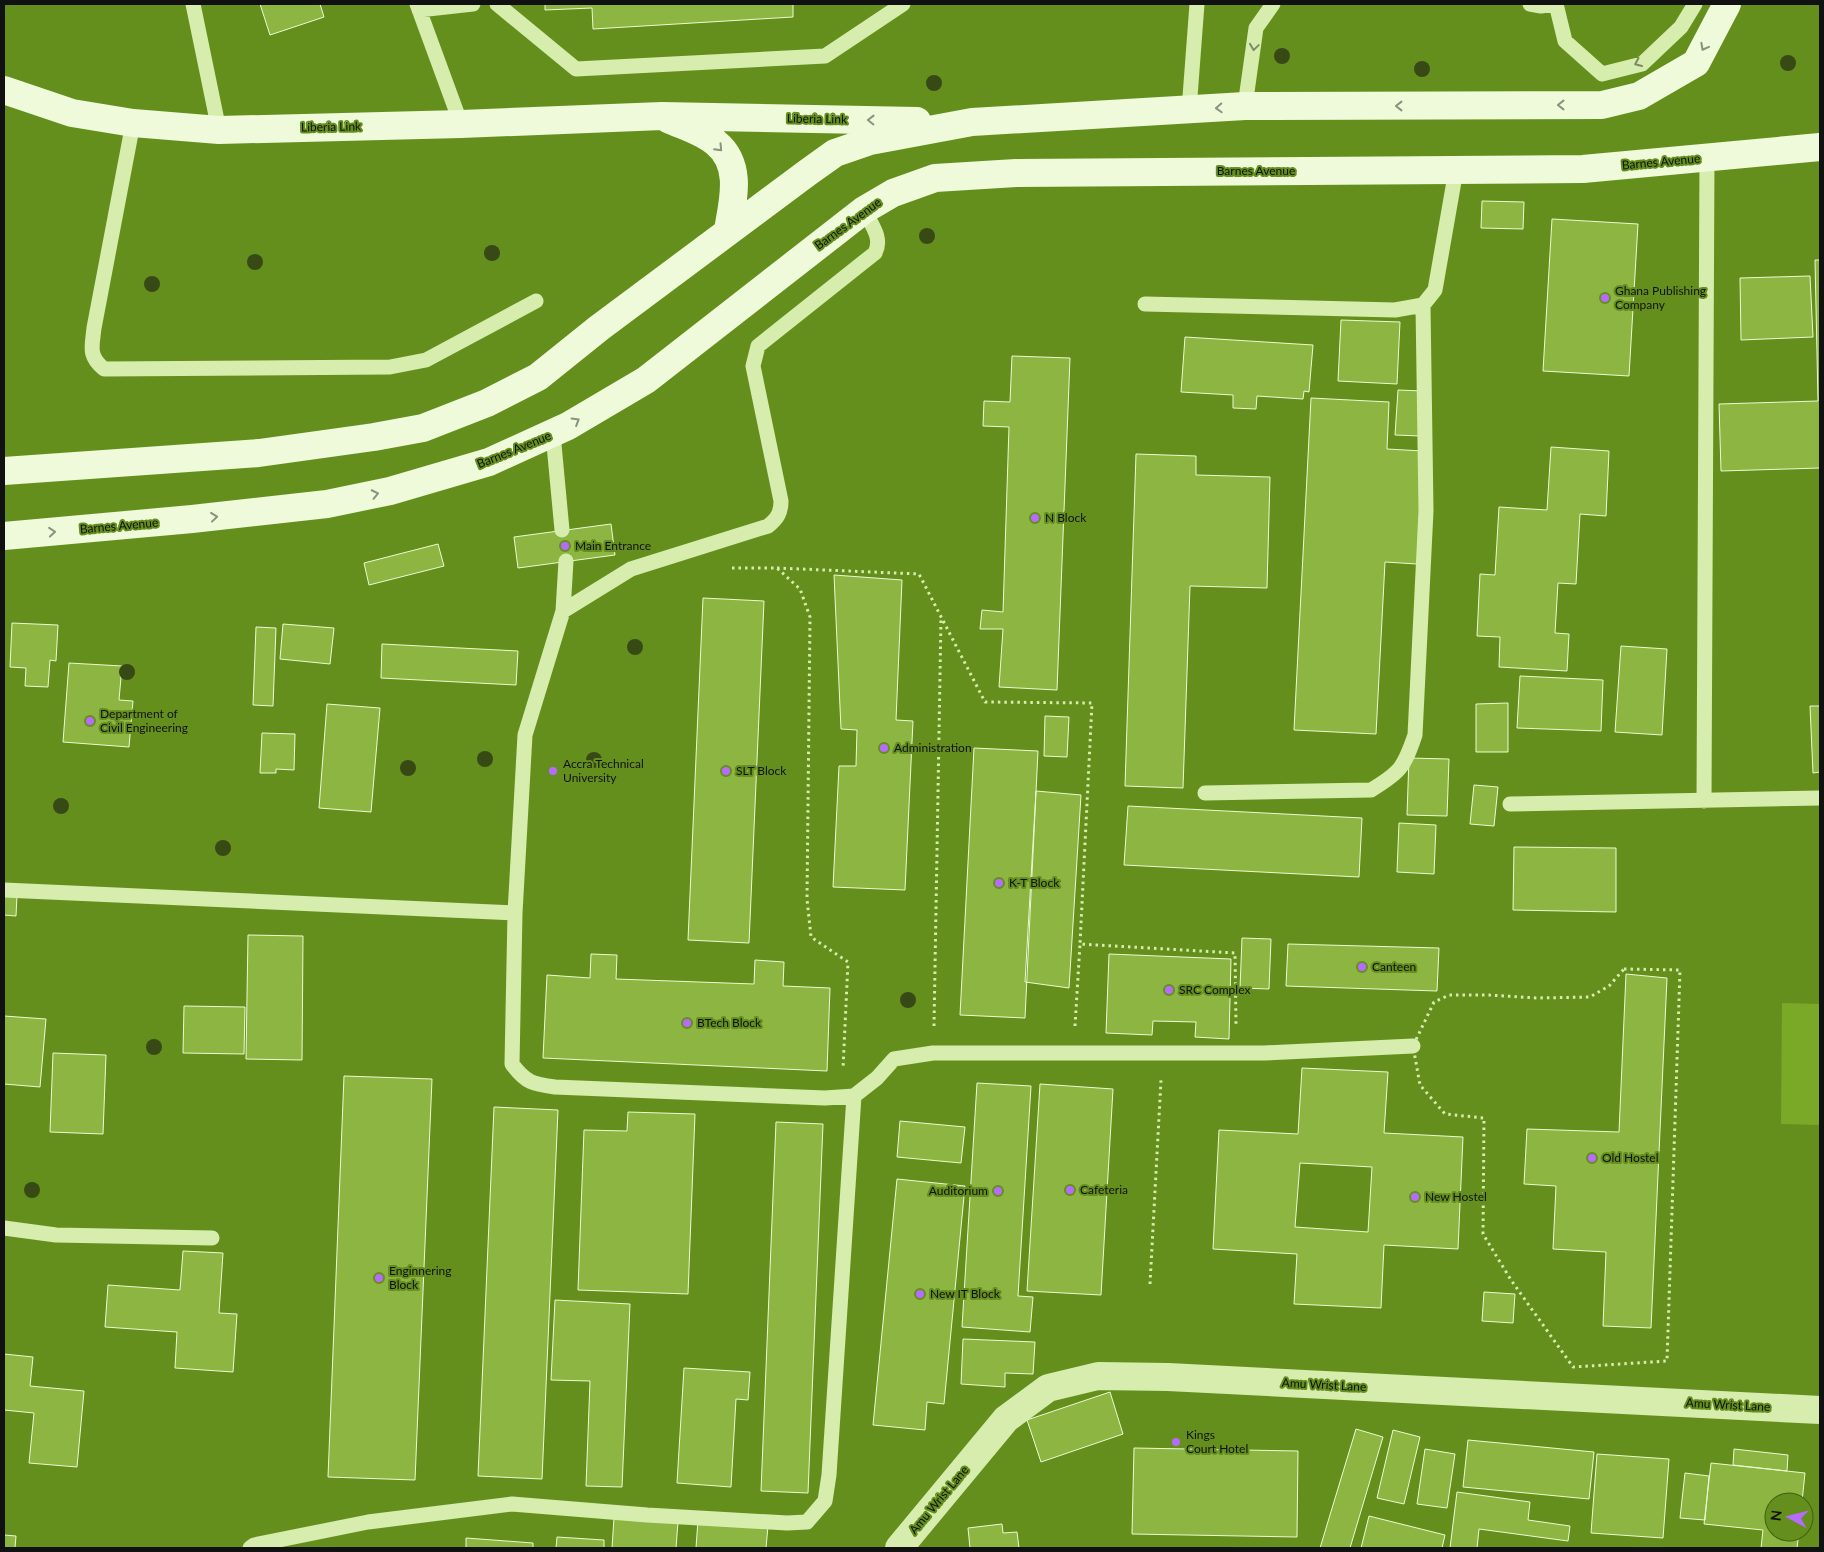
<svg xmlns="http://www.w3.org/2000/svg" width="1824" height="1552" font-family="Lato,sans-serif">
  <rect width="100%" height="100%" fill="#658f1d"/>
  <path fill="#7aa827" d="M1782,1003L1820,1004V1125L1781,1124Z"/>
  <path fill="#8cb542" stroke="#ecfad2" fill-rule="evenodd" d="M260,4H320L324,17L270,35Z
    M545,4H793V17L593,29L592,8L545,10Z
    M1482,201L1524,202L1523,229L1481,228Z
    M1552,219L1638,224L1629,376L1543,371Z
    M1815,260H1820V468L1721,471L1719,404L1818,401Z
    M1810,276L1813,337L1741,340L1740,278Z
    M1341,320L1400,322L1397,384L1338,381Z
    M1185,337L1313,345L1309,392L1304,391L1303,399L1257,396L1256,409L1233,408V395L1181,392Z
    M1012,356L1070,358L1057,690L999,687L1003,629H980L982,610L1003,612L1009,427L983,426L984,401L1010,402Z
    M1398,390L1423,391L1420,436L1395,435Z
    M1311,398L1389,402L1387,449L1423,451L1417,564L1385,562L1376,734L1294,730Z
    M1551,447L1609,451L1606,516L1580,514L1576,584L1558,583L1555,633L1569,634L1567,671L1499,667L1500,637L1477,636L1480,574L1495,575L1499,507L1547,510Z
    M1136,454L1196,456V475L1270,477L1267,588L1190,586L1183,788L1125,786Z
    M611,524L615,555L518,568L514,537Z
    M438,544L444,566L369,585L364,563Z
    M834,575L902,580L896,720L913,721L905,890L833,887L839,766H856L857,730L841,729Z
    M703,598L764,601L749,943L688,940Z
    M12,623L58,625L56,661L50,660L48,687L25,686L26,668L10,667Z
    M283,624L334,628L330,664L280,659Z
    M256,627L276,628L273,706L253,705Z
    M382,644L518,651L516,685L381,678Z
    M1621,646L1667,649L1662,735L1615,732Z
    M69,663L122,666L119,700L133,701L129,747L63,742Z
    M1520,676L1603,680L1601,731L1517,728Z
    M1508,703V752H1476V704Z
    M327,704L380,708L371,812L319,808Z
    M1810,706H1820V772L1813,773Z
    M1045,716L1069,717L1067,757L1044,756Z
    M262,733L295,734L294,770L276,769V773H260Z
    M974,748L1038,751L1025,1018L960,1015Z
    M1409,758L1449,759L1447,816L1407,815Z
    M1474,785L1498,787L1494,826L1470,824Z
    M1036,791L1081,795L1069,988L1025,982Z
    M1128,806L1362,818L1359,877L1124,865Z
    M1399,823L1436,825L1434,874L1397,872Z
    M1514,847L1616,848V912L1513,910Z
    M4,894L17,895L16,916L4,915Z
    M248,935L303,936L302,1060L246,1059Z
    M1242,938L1271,939L1269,989L1240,988Z
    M1288,944L1439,948L1437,991L1286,986Z
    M591,954L617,955L616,979L754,984L755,960L784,962L783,986L830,988L827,1071L543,1058L547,975L590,978Z
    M1109,954L1231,959L1229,1039L1195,1037L1196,1022L1153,1021L1152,1035L1106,1033Z
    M1626,974L1667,978L1651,1328L1603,1326L1606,1252L1553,1249L1556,1186L1524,1184L1527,1129L1619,1132Z
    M184,1006L245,1007L244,1054L183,1053Z
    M4,1016L46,1019L40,1087L4,1084Z
    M53,1053L106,1055L103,1134L50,1132Z
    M1302,1068L1388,1072L1384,1133L1463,1137L1458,1249L1384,1245L1381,1308L1294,1304L1297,1254L1213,1249L1219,1130L1298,1134ZM1300,1163L1372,1167L1368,1232L1295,1227Z
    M344,1076L432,1079L415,1480L328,1477Z
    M977,1083L1031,1086L1018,1296L1033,1297L1030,1332L962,1327Z
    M1040,1084L1113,1089L1101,1295L1027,1291Z
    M494,1107L558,1110L542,1479L478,1476Z
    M628,1112L695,1114L688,1294L578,1290L584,1130L627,1131Z
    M900,1121L965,1127L961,1163L897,1157Z
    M776,1122L823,1124L808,1493L761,1491Z
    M897,1179L965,1186L944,1404L927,1402L925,1430L873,1425Z
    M183,1251L223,1253L219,1313L237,1314L233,1372L175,1368L177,1332L105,1327L108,1285L180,1290Z
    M1484,1292L1515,1294L1513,1323L1482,1321Z
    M555,1300L630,1304L622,1487L586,1486L590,1381L551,1380Z
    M963,1339L1035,1342L1033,1374L1005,1373V1387L961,1384Z
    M4,1354L33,1357L30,1386L84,1391L77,1467L29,1463L34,1413L4,1410Z
    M684,1368L750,1372L748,1400L736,1399L731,1487L677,1483Z
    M1110,1392L1123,1434L1041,1462L1027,1420Z
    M1356,1429L1383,1437L1350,1548H1320Z
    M1393,1430L1420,1437L1404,1504L1377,1498Z
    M1468,1440L1594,1452L1589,1499L1463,1487Z
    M1134,1448L1298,1451L1297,1537L1132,1534Z
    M1425,1449L1455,1454L1447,1508L1417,1504Z
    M1734,1449L1788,1455L1787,1471L1733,1465Z
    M1597,1454L1669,1459L1663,1538L1591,1533Z
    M1711,1463L1805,1473L1802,1502H1774V1532H1799L1797,1548H1761L1763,1530L1704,1524Z
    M1685,1473L1709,1476L1705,1520L1680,1518Z
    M1457,1492L1530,1502L1528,1520L1570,1526L1568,1541L1479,1529L1477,1548H1450Z
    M1369,1516L1445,1535L1442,1548H1361Z
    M614,1518L678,1522L676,1548H612Z
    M698,1520L768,1526L766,1548H696Z
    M1002,1524L1003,1533L1017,1532L1019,1548H970L968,1528Z
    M4,1535L16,1536L15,1548H4Z
    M557,1537L604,1540V1548H556Z
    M466,1538L533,1543V1548H466Z"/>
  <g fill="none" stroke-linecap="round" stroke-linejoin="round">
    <path stroke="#d6edad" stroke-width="3" stroke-dasharray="2.5 4" stroke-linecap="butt" d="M732,568H777L800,589L810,617L807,899L811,937L848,962L843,1069
      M777,568L919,574L985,702L1092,703L1080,944L1235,953L1236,1025
      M1624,969L1680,970L1667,1361L1573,1367L1511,1280L1483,1234L1484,1118L1445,1114L1420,1085L1413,1046L1434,1002L1449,995H1489L1536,998L1590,997L1609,986Z
      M934,1026L941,617
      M1075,1026L1080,944
      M1150,1284L1161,1080"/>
    <path stroke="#d6edad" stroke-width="15" d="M193,4L219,130
      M417,4L461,124
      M497,4L576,69L825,56L903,4
      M1530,4L1541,6L1555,4
      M1556,4L1565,41L1602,74L1642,64L1681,27L1695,4
      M419,10L473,4
      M1245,106L1256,28L1273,4
      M1189,110L1197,4
      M133,123L94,328C92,347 88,356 104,369L390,367L426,360L536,301
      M1145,304L1395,310L1423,305L1435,290L1456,170
      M553,434L562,530
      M566,561L563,611L525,735L515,913L512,1064C526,1083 533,1084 555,1087L825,1098L854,1096L877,1078L894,1059L933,1053H1264L1413,1046
      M563,611L631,569L768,526C777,519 781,513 781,501L753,366L758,346L875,253C883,238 871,224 864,210
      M1205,793L1371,790C1401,772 1404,767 1415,735L1426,511L1423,305
      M1704,801L1707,157
      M1510,804L1820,798
      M4,890L515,913
      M4,1228L56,1235L212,1238
      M250,1548L254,1545L368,1522L512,1504L647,1515L787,1523L807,1522L825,1501L829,1475L854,1096"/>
    <path stroke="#d6edad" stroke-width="28" d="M899,1548L1006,1419L1048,1388L1098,1376L1168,1377L1820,1410"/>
    <path stroke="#eefad9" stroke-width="28" d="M4,90L72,113L133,123L219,130L461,124L662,116L917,121
      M668,119C683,126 704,132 716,143C743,165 733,201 728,230
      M4,471L259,453L374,437L423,428L487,403L538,377L599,328L807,173L835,153L870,141L972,122L1245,106L1602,105L1639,96L1696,63L1727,4
      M4,536L192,519L327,504L390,491L489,462L568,426L646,380L864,210L893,193L935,178L1016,173L1583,169L1820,147"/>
  </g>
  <g fill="#374a16">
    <circle cx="1282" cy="56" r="8"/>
    <circle cx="1788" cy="63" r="8"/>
    <circle cx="1422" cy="69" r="8"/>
    <circle cx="934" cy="83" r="8"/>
    <circle cx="927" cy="236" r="8"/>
    <circle cx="492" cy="253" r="8"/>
    <circle cx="255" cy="262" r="8"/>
    <circle cx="152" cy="284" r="8"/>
    <circle cx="635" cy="647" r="8"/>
    <circle cx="127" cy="672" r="8"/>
    <circle cx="485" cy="759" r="8"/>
    <circle cx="594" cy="760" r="8"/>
    <circle cx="408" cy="768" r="8"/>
    <circle cx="61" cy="806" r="8"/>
    <circle cx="223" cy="848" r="8"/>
    <circle cx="908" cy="1000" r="8"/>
    <circle cx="154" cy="1047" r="8"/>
    <circle cx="32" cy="1190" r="8"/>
  </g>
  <defs><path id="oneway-chevron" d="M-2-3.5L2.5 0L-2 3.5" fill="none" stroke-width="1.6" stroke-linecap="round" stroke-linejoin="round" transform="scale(1.25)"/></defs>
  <g stroke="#7d8a67">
    <use href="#oneway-chevron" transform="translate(1254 47) rotate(98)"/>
    <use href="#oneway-chevron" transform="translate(1638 63) rotate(156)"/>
  </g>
  <g stroke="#8b917f">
    <use href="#oneway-chevron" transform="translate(1704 47) rotate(118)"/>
    <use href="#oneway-chevron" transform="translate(1561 105) rotate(180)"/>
    <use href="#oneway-chevron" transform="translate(1399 106) rotate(180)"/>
    <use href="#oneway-chevron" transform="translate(1219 108) rotate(177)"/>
    <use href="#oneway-chevron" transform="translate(871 120) rotate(-179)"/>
    <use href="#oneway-chevron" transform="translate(719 148) rotate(47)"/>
    <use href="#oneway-chevron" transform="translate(576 421) rotate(-31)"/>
    <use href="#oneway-chevron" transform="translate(375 494) rotate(-12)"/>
    <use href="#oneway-chevron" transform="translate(214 517) rotate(-6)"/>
    <use href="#oneway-chevron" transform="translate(52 532) rotate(-5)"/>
  </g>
  <g fill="#b66bfc" stroke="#658f1d" stroke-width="2">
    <circle cx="1605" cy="298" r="5"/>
    <circle cx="1035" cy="518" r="5"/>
    <circle cx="565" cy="546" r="5"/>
    <circle cx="90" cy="721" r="5"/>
    <circle cx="884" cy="748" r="5"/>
    <circle cx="553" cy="771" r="5"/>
    <circle cx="726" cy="771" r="5"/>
    <circle cx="999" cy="883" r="5"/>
    <circle cx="1362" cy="967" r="5"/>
    <circle cx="1169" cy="990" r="5"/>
    <circle cx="687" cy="1023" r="5"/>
    <circle cx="1592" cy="1158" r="5"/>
    <circle cx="1070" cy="1190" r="5"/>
    <circle cx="998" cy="1191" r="5"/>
    <circle cx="1415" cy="1197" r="5"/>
    <circle cx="379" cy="1278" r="5"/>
    <circle cx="920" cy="1294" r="5"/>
    <circle cx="1176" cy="1442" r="5"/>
  </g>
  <g text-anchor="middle" stroke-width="4" stroke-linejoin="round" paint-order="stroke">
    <g font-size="12" fill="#111" stroke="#658f1d">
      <text transform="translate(817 119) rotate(1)" y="4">Liberia Link</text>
      <text transform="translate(331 127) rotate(-1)" y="4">Liberia Link</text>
      <text transform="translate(1661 162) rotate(-5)" y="4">Barnes Avenue</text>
      <text x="1256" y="175">Barnes Avenue</text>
      <text transform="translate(848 224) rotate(-36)" y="4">Barnes Avenue</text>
      <text transform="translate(514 450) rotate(-22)" y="4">Barnes Avenue</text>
      <text transform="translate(119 526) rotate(-5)" y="4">Barnes Avenue</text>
      <text transform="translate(1324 1385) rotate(3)" y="4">Amu Wrist Lane</text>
      <text transform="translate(1728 1405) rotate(3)" y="4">Amu Wrist Lane</text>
      <text transform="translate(939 1500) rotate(-50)" y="4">Amu Wrist Lane</text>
    </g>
    <g font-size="12" fill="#111" stroke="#658f1d" text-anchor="start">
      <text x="1615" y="295">Ghana Publishing<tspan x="1615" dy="14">Company</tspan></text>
      <text x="1045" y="522">N Block</text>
      <text x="575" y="550">Main Entrance</text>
      <text x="100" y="718">Department of<tspan x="100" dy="14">Civil Engineering</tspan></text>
      <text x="894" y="752">Administration</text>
      <text x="563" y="768">Accra Technical<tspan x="563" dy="14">University</tspan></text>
      <text x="736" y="775">SLT Block</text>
      <text x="1009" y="887">K-T Block</text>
      <text x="1372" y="971">Canteen</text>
      <text x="1179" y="994">SRC Complex</text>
      <text x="697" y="1027">BTech Block</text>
      <text x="1602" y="1162">Old Hostel</text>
      <text x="1080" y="1194">Cafeteria</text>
      <text x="988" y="1195" text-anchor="end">Auditorium</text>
      <text x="1425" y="1201">New Hostel</text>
      <text x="389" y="1275">Enginnering<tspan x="389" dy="14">Block</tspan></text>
      <text x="930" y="1298">New IT Block</text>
      <text x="1186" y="1439">Kings<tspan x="1186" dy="14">Court Hotel</tspan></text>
    </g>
  </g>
  <rect width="1824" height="1552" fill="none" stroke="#111111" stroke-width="10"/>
  <g transform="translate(1789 1517) rotate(277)"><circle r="24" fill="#658f1d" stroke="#435d18"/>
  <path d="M0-4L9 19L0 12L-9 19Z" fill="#b66bfc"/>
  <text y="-8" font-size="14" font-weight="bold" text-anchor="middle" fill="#111111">N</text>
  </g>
</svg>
